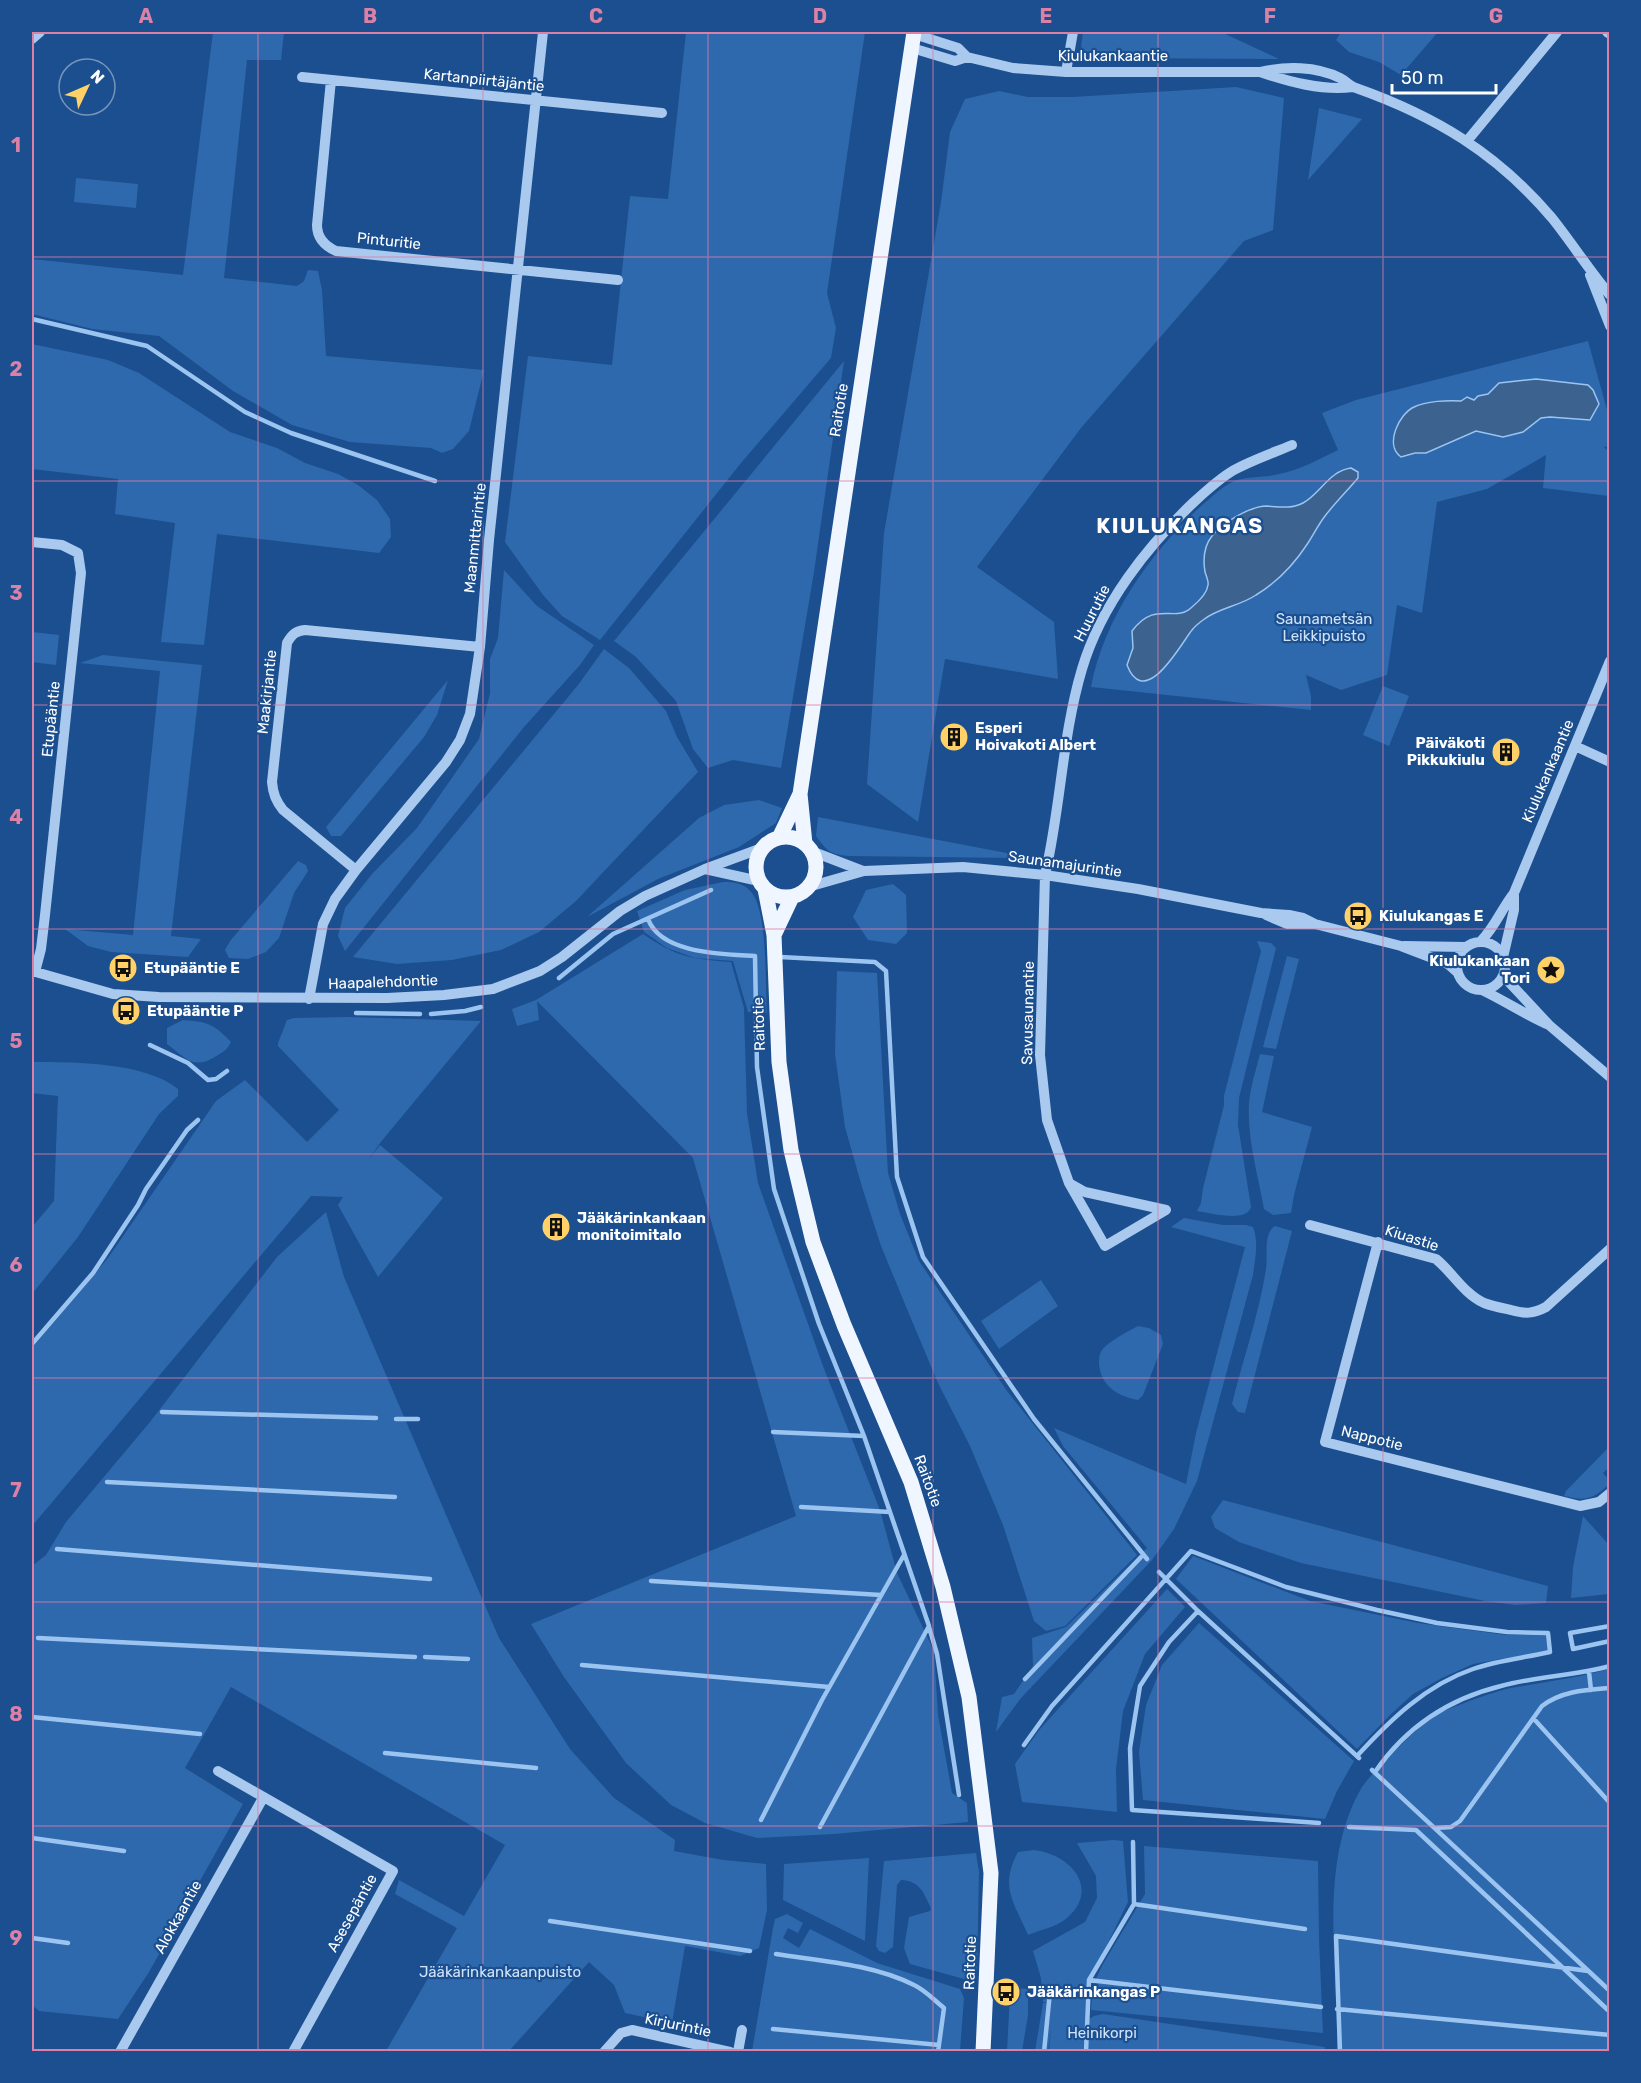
<svg xmlns="http://www.w3.org/2000/svg" width="1641" height="2083" font-family="Rubik,sans-serif">
  <rect width="100%" height="100%" fill="#1b4f8f"/>
  <path fill="#2e69ad" d="M213,32H284L281,60H247L224,278L297,286L304,281L308,270L318,271L322,290L326,356L484,370L469,431L453,449L442,453L431,448L350,442L292,425L233,391L159,336L92,329L32,314V259L183,275Z
    M686,32H865L827,293L836,328L831,358L741,463L600,640L562,616L543,595L505,542L528,356L612,365L630,196L668,199Z
    M1083,32H1221L1279,59L1090,58L1081,47Z
    M1341,32H1438L1401,75L1379,62L1349,52L1336,40Z
    M1236,87L1284,98L1273,230L1244,241L1081,428L977,567L1054,622L1058,679L945,659L918,822L867,784L884,533L941,202L950,132L965,99L999,91L1028,97H1073Z
    M1319,108L1362,119L1308,180Z
    M76,178L138,184L136,208L74,202Z
    M1588,341L1609,417V446L1604,447L1609,452V496L1543,488L1546,455L1487,489L1437,502L1422,613L1397,605L1387,675L1341,690L1306,675L1311,696V710L1091,687C1104,618 1150,553 1201,506C1212,497 1221,487 1234,481C1247,476 1265,478 1279,474C1300,470 1319,459 1338,450L1322,413L1356,400Z
    M32,344L108,360L139,373L230,432L277,448L305,463L338,474L358,485L377,500L390,519L391,537L379,553L217,534L204,645L161,642L175,523L115,514L118,479L32,469Z
    M844,361L814,572L781,768L733,760L708,768L693,749L676,701L636,657L614,641Z
    M504,570L537,606L594,645L580,665L524,727L345,951L338,936L345,908L372,874L417,828L479,739L490,693V659L498,638Z
    M32,632L59,635L56,665L32,662Z
    M604,649L629,668L666,711L677,737L698,772L576,901L539,932L501,950L452,960L397,964L353,957L578,685Z
    M103,655L202,665L171,936L201,939L188,957L111,952L88,946L65,929L133,935L160,671L80,663Z
    M448,680L437,715L424,737L341,836H331L326,827Z
    M1383,686L1409,696L1389,746L1363,735Z
    M759,800L782,808L776,823L739,847L658,879L587,917L699,818L724,805Z
    M818,817L1017,855V858L848,856C830,854 827,851 816,836Z
    M298,861L306,865L308,871L294,893L279,938L266,952L248,959L229,958L225,950L230,941Z
    M723,882C734,882 745,883 752,893C768,914 765,985 767,1013L748,1012L733,961L695,958L667,948L644,932L637,911L685,890Z
    M893,884L906,895L907,933L896,944L868,940L853,917L866,890Z
    M643,934C677,957 690,959 731,962L744,1008L747,1113L758,1183L823,1366L880,1510L897,1573L934,1651L938,1715L952,1793L967,1803L968,1822L834,1834L757,1838L705,1823L671,1805L626,1763L564,1677L531,1624L796,1516L693,1158L537,1001L539,1020L517,1026L512,1009L536,1000Z
    M1257,941L1271,943L1276,948L1239,1098L1238,1125L1251,1207C1247,1223 1210,1213 1197,1211L1201,1203L1203,1188L1224,1105V1096L1261,951Z
    M1287,956L1299,959L1276,1049L1263,1047Z
    M837,971L877,973L888,1173L900,1214L919,1261L1007,1391L1137,1555L1065,1626L1046,1631L1034,1621L1003,1525L970,1446L938,1383L907,1309L881,1246L862,1187L845,1127L835,1054Z
    M348,1017L481,1021L380,1143L369,1159L380,1145L443,1198L378,1277L338,1205L343,1197L311,1196L32,1526V1348L108,1258L216,1101L245,1080L307,1142L339,1110L278,1046V1043L287,1020L294,1018Z
    M183,1020C208,1022 214,1024 231,1042C227,1051 221,1053 213,1058C193,1070 183,1056 167,1044V1028Z
    M1260,1054L1274,1056L1262,1112L1312,1127L1294,1195L1291,1213L1273,1215L1264,1209C1258,1175 1247,1139 1249,1104C1250,1088 1256,1070 1260,1054Z
    M32,1062C74,1062 145,1062 178,1089V1096L159,1114L78,1237L32,1294V1227L54,1201L58,1096L32,1093Z
    M326,1212L344,1277L499,1638L570,1749L614,1798L675,1840L674,1851L723,1860L766,1864L767,1910L759,1948L740,1956L685,1946L672,2023L625,2013L614,1985L589,1962L509,2051H386L457,1928L395,1894L399,1880L464,1916L505,1845L231,1687L185,1768L243,1804L149,1972L118,2019L39,2011L32,2005V1566L46,1555L66,1522L150,1422L277,1257Z
    M1184,1218L1223,1225H1246L1253,1227C1259,1242 1255,1259 1253,1275L1197,1481L1174,1529L1152,1560L1021,1698L996,1732L1002,1697L1014,1694L1033,1666L1032,1638L1066,1627L1147,1548L1166,1523L1147,1548L1063,1446L1054,1428L1186,1484L1196,1433L1245,1247L1171,1227Z
    M1275,1226L1292,1231L1245,1413L1238,1412L1232,1404C1243,1359 1259,1314 1266,1269C1268,1255 1263,1233 1275,1226Z
    M1041,1280L1058,1306L999,1349L981,1321Z
    M1138,1326L1149,1328L1161,1335L1163,1344L1143,1395L1138,1400C1117,1396 1101,1386 1099,1364C1099,1360 1099,1354 1102,1350C1108,1342 1128,1331 1138,1326Z
    M1609,1447V1467L1603,1473L1609,1480V1484C1593,1500 1585,1501 1564,1496L1566,1491Z
    M1223,1500L1548,1586L1546,1603L1516,1605L1485,1601L1301,1563L1239,1542L1215,1528L1211,1517Z
    M1583,1516L1609,1545V1594L1571,1598L1573,1567Z
    M1193,1556L1310,1601L1418,1623L1506,1635H1546L1548,1651L1473,1664L1442,1678L1413,1694L1390,1715L1357,1749L1176,1579Z
    M1167,1589L1185,1607L1145,1654L1123,1711L1116,1769L1117,1812L1022,1802L1015,1764L1040,1729Z
    M1199,1623L1354,1761L1337,1791L1325,1819L1143,1800L1139,1752L1146,1705L1162,1665Z
    M1609,1669V2051H1337C1339,1967 1317,1863 1362,1787C1370,1775 1383,1764 1393,1753C1406,1740 1428,1717 1446,1710C1467,1702 1489,1693 1511,1688C1544,1682 1577,1678 1609,1669Z
    M1114,1840L1123,1841L1128,1902L1107,1945L1087,1980L1086,2021L1094,2016L1103,2014L1325,2047L1324,2051H1049L1051,2029L1048,2051H1035L1043,2003H1049L1043,2002L1041,1978L1033,1951L1085,1922L1097,1898L1096,1876L1077,1843Z
    M1144,1846L1318,1861L1319,1939L1323,2033L1091,2010L1093,1985L1103,1964L1145,1894Z
    M1034,1850C1070,1854 1101,1888 1067,1918C1057,1927 1040,1930 1028,1935C1014,1902 999,1887 1018,1852Z
    M976,1853L979,1872L977,1972C974,1977 970,1980 964,1979L910,1964L904,1948L909,1917L930,1911L931,1908C923,1892 920,1881 901,1880L897,1885L893,1947L885,1953L879,1951L876,1946L884,1861Z
    M869,1858L865,1941L783,1900L784,1864Z
    M787,1914L803,1923L798,1933L788,1928L783,1938L799,1948L810,1929L877,1963L960,1989L964,1998L960,2051H752L773,1928L775,1919Z
    M1016,1988L1028,1989V2015L1022,2051H1007L1010,1994Z"/>
  <path fill="#3c6290" stroke="#9cc4f0" stroke-width="1.5" d="M1536,379L1588,385L1593,390L1599,404L1590,420L1550,417L1541,418L1523,432L1503,437L1476,431L1426,453H1415L1401,457C1384,445 1399,414 1414,407C1426,401 1448,400 1461,401L1467,397L1474,400L1478,396L1488,394L1499,383Z
    M1351,468L1358,472V478C1347,491 1335,503 1325,516C1318,525 1314,534 1308,543C1295,563 1276,583 1256,595C1240,606 1218,608 1203,620C1199,623 1195,626 1192,630C1182,642 1145,712 1127,665L1133,648L1132,631C1156,599 1175,624 1192,607C1198,602 1207,594 1208,585C1209,582 1206,575 1205,572C1203,560 1204,546 1212,536C1222,523 1250,506 1267,506C1280,507 1292,509 1303,503C1321,493 1329,471 1351,468Z"/>
  <g fill="none" stroke-linecap="round" stroke-linejoin="round">
    <path stroke="#9cc4f0" stroke-width="4.5" d="M32,319L147,346L245,412L291,433L435,481
      M648,919C661,954 723,954 755,956L757,1067L774,1189L819,1324L864,1436L773,1432
      M780,957L875,962L886,971L897,1177L923,1257L1034,1419L1147,1559
      M559,978L613,934L711,890
      M356,1013L420,1014
      M431,1014L465,1011L481,1007
      M150,1045L188,1063L208,1080L216,1079L227,1071
      M32,1344L93,1273L138,1205L146,1189L187,1130L198,1120
      M162,1412L376,1418
      M396,1419H418
      M107,1482L395,1497
      M801,1507L890,1512
      M57,1549L430,1579
      M1159,1572L1198,1611L1359,1758
      M651,1581L881,1595
      M1198,1611L1169,1642L1140,1686L1130,1748L1132,1810L1319,1823
      M1610,1626L1570,1633L1573,1649L1610,1641
      M929,1627L937,1654L959,1795
      M38,1638L415,1657
      M425,1657L468,1659
      M582,1665L829,1687
      M1589,1672L1591,1690
      M1025,1679L1143,1555
      M32,1717L200,1734
      M1534,1719L1610,1803
      M1024,1745L1052,1706L1191,1551L1286,1587L1377,1610L1437,1623L1507,1632L1548,1633L1550,1652C1524,1658 1498,1660 1473,1669C1426,1685 1390,1720 1357,1756
      M385,1753L536,1768
      M1372,1770L1610,1991
      M1375,1772C1406,1727 1448,1699 1501,1686C1537,1676 1574,1676 1610,1666
      M761,1820L822,1700L904,1555
      M820,1827L929,1626L864,1436
      M1349,1827L1416,1830L1610,2012
      M1435,1828L1451,1827L1460,1821L1542,1706C1562,1691 1585,1690 1610,1688
      M32,1838L124,1851
      M1134,1904L1305,1929
      M550,1921L750,1951
      M32,1938L68,1943
      M776,1954C821,1961 872,1964 914,1985C925,1990 934,2000 944,2008L938,2052
      M1089,1980L1321,2007
      M1337,2009L1610,2035
      M773,2029L939,2045
      M1044,2052L1050,1992
      M1086,2052L1089,1980L1134,1904L1133,1842
      M1340,2052L1336,1936L1588,1971"/>
    <path stroke="#a9c9ee" stroke-width="10" d="M1607,32L1610,34
      M914,34L958,48L967,57
      M32,39L40,32
      M912,48L955,61L967,57L1013,68L1066,72H1260C1286,66 1316,66 1340,78C1346,81 1350,86 1356,88C1435,116 1497,153 1552,218C1572,243 1589,270 1610,295
      M1066,72L1073,32
      M1260,72C1289,82 1322,91 1353,87
      M302,77L662,113
      M331,80L317,225C317,238 325,246 336,251L618,280
      M1467,141L1557,32
      M1590,275L1610,326
      M32,542L62,545L78,553L81,573L45,915L41,949L35,972
      M1575,746L1610,762
      M811,851L863,871
      M705,869L759,881
      M356,870L283,810C276,801 273,794 272,782L287,643C292,634 296,631 305,630L480,647
      M808,887L864,871L963,867L1045,875L1138,889L1261,913L1289,915L1303,918L1315,924L1401,946L1448,964L1457,972
      M1266,915L1287,924H1314
      M1481,941C1495,927 1502,908 1514,893L1610,661
      M1457 966a24 24 0 1 1 48 0a24 24 0 1 1-48 0Z
      M1404,946L1466,947
      M1503,957L1514,910V893
      M32,971L113,994L159,997L387,998L444,995L493,989L540,971L562,957L620,911L645,896L705,869L762,848
      M1482,990C1505,1001 1526,1015 1549,1025L1509,982L1505,970
      M309,999L323,924L335,899L356,870L446,762L460,740L470,714L480,647L489,540L543,32
      M1549,1025L1610,1077
      M1069,1183L1085,1192L1166,1210L1105,1246L1069,1183L1047,1120L1040,1055L1045,875C1061,807 1062,736 1082,669C1101,605 1147,546 1195,501C1207,490 1220,478 1234,470C1252,460 1273,453 1292,445
      M1310,1225L1436,1259C1452,1272 1464,1294 1484,1303C1492,1306 1502,1308 1511,1310C1525,1314 1533,1314 1546,1307L1610,1249
      M1378,1242L1325,1442L1580,1506L1599,1502L1610,1493
      M218,1771L393,1871L293,2052
      M120,2052L263,1798
      M604,2052L621,2033L632,2030L730,2052
      M738,2052L742,2030"/>
    <path stroke="#f0f6ff" stroke-width="15" d="M756 867a30 30 0 1 1 60 0a30 30 0 1 1-60 0Z
      M779,838L800,794
      M805,844L800,794L914,32
      M765,889L774,935L779,1062L791,1150L813,1242L844,1325L911,1482L943,1587L969,1697L991,1873L983,2052
      M774,935L792,897"/>
  </g>
  <path fill="none" stroke="#dd80a5" stroke-width="1.5" stroke-opacity="0.55" d="M258,32V2052M483,32V2052M708,32V2052M933,32V2052M1158,32V2052M1383,32V2052M32,257H1610M32,481H1610M32,705H1610M32,929H1610M32,1154H1610M32,1378H1610M32,1602H1610M32,1826H1610"/>
  <defs>
    <g id="building-disc" transform="scale(1.5)"><circle r="9.5" fill="#ffd166" stroke="#1b4f8f"/><path d="M-4-6H4V6H1V3H-1V6H-4ZM-2.5-4.3h1.7v1.8h-1.7ZM.8-4.3h1.7v1.8H.8ZM-2.5-1h1.7V.8h-1.7ZM.8-1h1.7V.8H.8Z" fill="#111"/></g>
    <g id="bus-disc" transform="scale(1.5)"><circle r="9.5" fill="#ffd166" stroke="#1b4f8f"/><path d="M-5-6H5V4H4V6H2V4H-2V6H-4V4H-5ZM-3.5-4V0h7V-4ZM-3.5 1.2v1.5H-2V1.2ZM2 1.2v1.5H3.5V1.2Z" fill="#111"/></g>
    <g id="sight-disc" transform="scale(1.5)"><circle r="9.5" fill="#ffd166" stroke="#1b4f8f"/><path d="M0-6L1.8-2.2L6-1.7L2.9 1.2L3.7 5.4L0 3.3L-3.7 5.4L-2.9 1.2L-6-1.7L-1.8-2.2Z" fill="#111"/></g>
  </defs>
  <g fill-rule="evenodd">
    <use href="#building-disc" x="954" y="737"/>
    <use href="#building-disc" x="1506" y="752"/>
    <use href="#bus-disc" x="1358" y="916"/>
    <use href="#bus-disc" x="123" y="968"/>
    <use href="#sight-disc" x="1551" y="970"/>
    <use href="#bus-disc" x="126" y="1011"/>
    <use href="#building-disc" x="556" y="1227"/>
    <use href="#bus-disc" x="1006" y="1992"/>
  </g>
  <g text-anchor="middle" stroke-width="4.5" stroke-linejoin="round" paint-order="stroke">
    <g font-size="15" fill="#fff" stroke="#1b4f8f">
      <text x="1113" y="61">Kiulukankaantie</text>
      <text transform="translate(484 80) rotate(6)" y="5">Kartanpiirtäjäntie</text>
      <text transform="translate(389 241) rotate(6)" y="5">Pinturitie</text>
      <text transform="translate(839 410) rotate(-81)" y="5">Raitotie</text>
      <text transform="translate(475 538) rotate(-84)" y="5">Maanmittarintie</text>
      <text transform="translate(1092 613) rotate(-63)" y="5">Huurutie</text>
      <text transform="translate(267 692) rotate(-84)" y="5">Maakirjantie</text>
      <text transform="translate(51 719) rotate(-84)" y="5">Etupääntie</text>
      <text transform="translate(1548 771) rotate(-67)" y="5">Kiulukankaantie</text>
      <text transform="translate(1065 864) rotate(8)" y="5">Saunamajurintie</text>
      <text transform="translate(383 982) rotate(-2)" y="5">Haapalehdontie</text>
      <text transform="translate(1028 1013) rotate(-89)" y="5">Savusaunantie</text>
      <text transform="translate(759 1024) rotate(-92)" y="5">Raitotie</text>
      <text transform="translate(1412 1238) rotate(18)" y="5">Kiuastie</text>
      <text transform="translate(1372 1438) rotate(14)" y="5">Nappotie</text>
      <text transform="translate(928 1481) rotate(70)" y="5">Raitotie</text>
      <text transform="translate(352 1913) rotate(-61)" y="5">Asesepäntie</text>
      <text transform="translate(178 1917) rotate(-61)" y="5">Alokkaantie</text>
      <text transform="translate(970 1963) rotate(-88)" y="5">Raitotie</text>
      <text transform="translate(678 2025) rotate(12)" y="5">Kirjurintie</text>
    </g>
    <g font-size="15" fill="#cfe3fa" stroke="#1b4f8f">
      <text x="1324" y="624">Saunametsän<tspan x="1324" dy="17">Leikkipuisto</tspan></text>
      <text x="500" y="1977">Jääkärinkankaanpuisto</text>
      <text x="1102" y="2038">Heinikorpi</text>
    </g>
    <g font-size="15" font-weight="bold" fill="#fff" stroke="#1b4f8f" text-anchor="start">
      <text x="975" y="733">Esperi<tspan x="975" dy="17">Hoivakoti Albert</tspan></text>
      <text x="1485" y="748" text-anchor="end">Päiväkoti<tspan x="1485" dy="17">Pikkukiulu</tspan></text>
      <text x="1379" y="921">Kiulukangas E</text>
      <text x="1530" y="966" text-anchor="end">Kiulukankaan<tspan x="1530" dy="17">Tori</tspan></text>
      <text x="144" y="973">Etupääntie E</text>
      <text x="147" y="1016">Etupääntie P</text>
      <text x="577" y="1223">Jääkärinkankaan<tspan x="577" dy="17">monitoimitalo</tspan></text>
      <text x="1027" y="1997">Jääkärinkangas P</text>
    </g>
    <g font-size="21" font-weight="bold" letter-spacing="1.5" fill="#fff" stroke="#1b4f8f">
      <text x="1180" y="533">KIULUKANGAS</text>
    </g>
  </g>
  <rect width="1641" height="2083" fill="none" stroke="#1b4f8f" stroke-width="66"/>
  <g transform="translate(87 87) rotate(46)"><circle r="28" fill="#1b4f8f" stroke="#7695bc" stroke-width="1.5"/>
  <path d="M0-4.5L10 22L0 15L-10 22Z" fill="#ffd166"/>
  <text y="-9" font-size="16" font-weight="bold" text-anchor="middle" fill="#ffffff">N</text>
  </g>
  <path d="M1392 84v9h104v-9" fill="none" stroke="#ffffff" stroke-width="3"/>
  <text x="1401" y="84" font-size="18" fill="#ffffff" stroke="#1b4f8f" stroke-width="4.5" paint-order="stroke">50 m</text>
  <rect x="33" y="33" width="1575" height="2017" fill="none" stroke="#dd80a5" stroke-width="2"/>
  <g font-size="20" text-anchor="middle" font-weight="bold" fill="#dd80a5">
    <text x="146" y="23">A</text>
    <text x="370" y="23">B</text>
    <text x="596" y="23">C</text>
    <text x="820" y="23">D</text>
    <text x="1046" y="23">E</text>
    <text x="1270" y="23">F</text>
    <text x="1496" y="23">G</text>
    <text x="16" y="152">1</text>
    <text x="16" y="376">2</text>
    <text x="16" y="600">3</text>
    <text x="16" y="824">4</text>
    <text x="16" y="1048">5</text>
    <text x="16" y="1272">6</text>
    <text x="16" y="1497">7</text>
    <text x="16" y="1721">8</text>
    <text x="16" y="1945">9</text>
  </g>
</svg>
